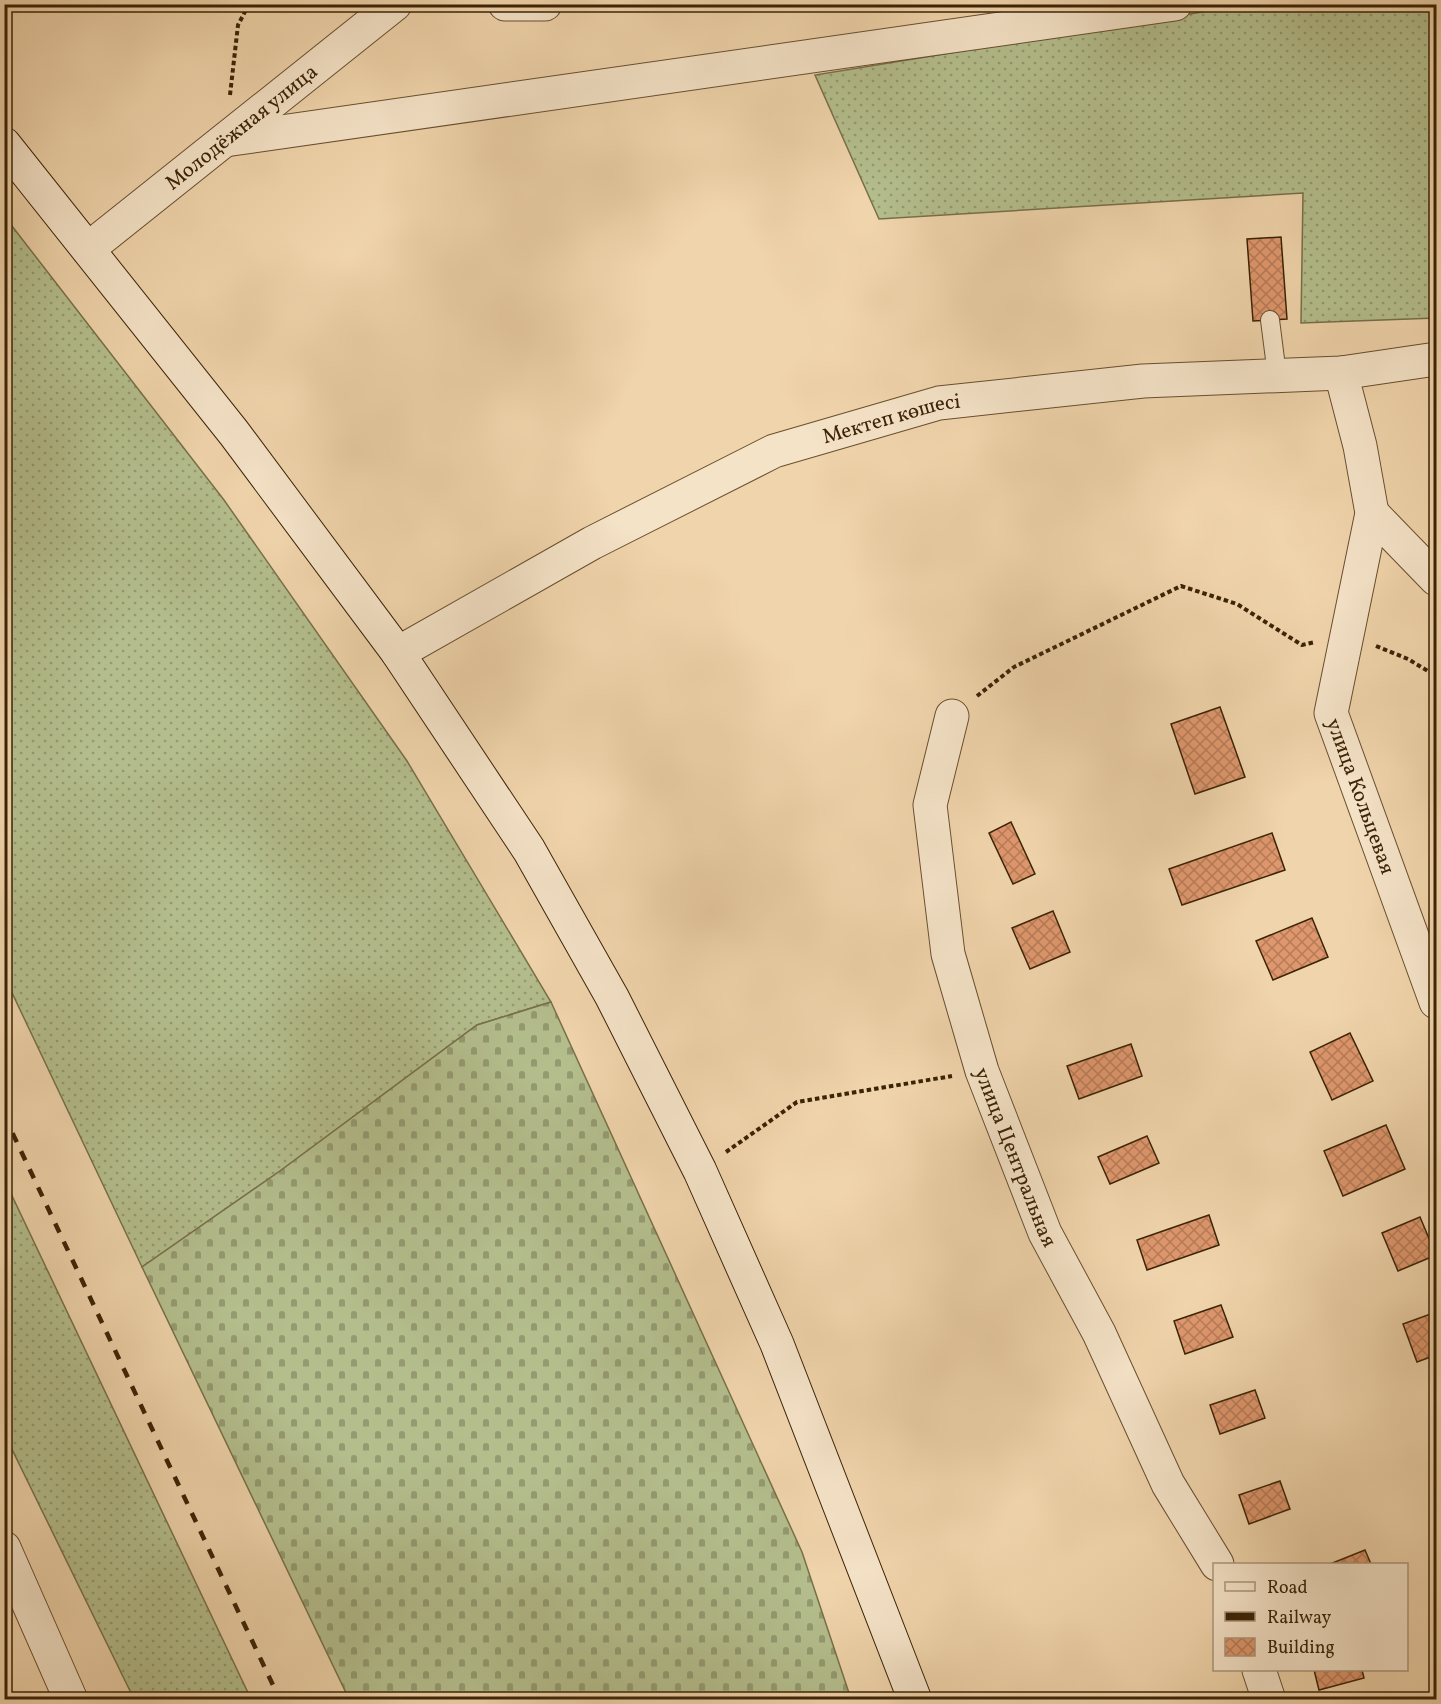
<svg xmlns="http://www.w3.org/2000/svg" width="1441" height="1704" font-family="Vollkorn,serif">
  <defs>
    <pattern id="grass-dots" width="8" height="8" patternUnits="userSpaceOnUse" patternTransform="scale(1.5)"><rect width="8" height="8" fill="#b4be8d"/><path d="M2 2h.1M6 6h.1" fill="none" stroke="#949a71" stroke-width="1.8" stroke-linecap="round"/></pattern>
    <pattern id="cemetery-stones" width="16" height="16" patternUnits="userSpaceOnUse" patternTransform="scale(1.5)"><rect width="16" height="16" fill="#b4be8d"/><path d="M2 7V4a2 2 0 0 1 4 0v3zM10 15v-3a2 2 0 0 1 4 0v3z" fill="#949a71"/></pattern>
    <pattern id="building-cross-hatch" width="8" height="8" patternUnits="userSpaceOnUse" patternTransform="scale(1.5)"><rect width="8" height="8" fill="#df976d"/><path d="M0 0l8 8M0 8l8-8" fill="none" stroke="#b67b58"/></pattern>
  </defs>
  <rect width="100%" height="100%" fill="#f0d4ab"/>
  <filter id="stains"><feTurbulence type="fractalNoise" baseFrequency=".00333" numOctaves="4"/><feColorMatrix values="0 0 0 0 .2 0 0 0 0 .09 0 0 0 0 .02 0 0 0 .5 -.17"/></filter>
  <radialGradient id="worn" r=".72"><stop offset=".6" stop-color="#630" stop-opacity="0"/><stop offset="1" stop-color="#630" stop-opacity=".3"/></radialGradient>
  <path fill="url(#grass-dots)" stroke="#78704a" stroke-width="1.5" d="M1245,5H1436V318L1301,323L1303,193L879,219L815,75Z
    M5,217L224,500L407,761L551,1002L477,1025L280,1171L142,1267L5,978Z
    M4,1181H5L251,1699H134L5,1435Z"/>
  <path fill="url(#cemetery-stones)" stroke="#78704a" stroke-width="1.5" d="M551,1002L802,1552L851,1699H349L142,1267L280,1171L477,1025Z"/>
  <path fill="url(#building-cross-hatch)" stroke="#3b2306" stroke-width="1.5" d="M1281,237L1287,319L1253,321L1247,239Z
    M1220,707L1245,777L1195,794L1171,724Z
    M1011,822L1035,874L1013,884L989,833Z
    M1272,833L1285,870L1182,905L1169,869Z
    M1053,911L1070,952L1030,969L1012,928Z
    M1312,918L1328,957L1273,980L1256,941Z
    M1350,1033L1373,1081L1332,1100L1310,1052Z
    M1131,1044L1142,1076L1079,1099L1067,1066Z
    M1386,1125L1405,1169L1343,1196L1324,1151Z
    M1147,1136L1159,1163L1110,1184L1098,1157Z
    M1209,1215L1219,1245L1147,1270L1137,1240Z
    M1420,1217L1436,1255L1398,1271L1382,1233Z
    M1221,1305L1233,1337L1185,1354L1174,1321Z
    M1436,1312V1355L1417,1362L1403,1324Z
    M1255,1390L1265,1418L1220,1434L1210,1405Z
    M1280,1481L1290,1509L1249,1524L1239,1495Z
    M1365,1550L1371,1564H1330Z
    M1314,1670H1362L1364,1678L1319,1690Z"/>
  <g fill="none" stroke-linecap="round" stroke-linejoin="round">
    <g stroke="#684f2f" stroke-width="20">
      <path id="lane" d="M1270,320L1277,375"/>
    </g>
    <g stroke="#684f2f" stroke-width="35">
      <g id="street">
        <path d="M505,4H545"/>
        <path d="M225,140L1175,4"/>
        <path id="s1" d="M88,249L395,4"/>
        <path id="s2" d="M1341,373L1360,446L1372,513L1331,713L1436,1002"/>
        <path d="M1372,513L1436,579"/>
        <path id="s3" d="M398,653L592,543L774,451L939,403L1143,381L1341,373L1436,359"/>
        <path id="s4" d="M952,716L930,805L948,954L982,1071L1045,1233L1099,1333L1168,1484L1217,1564"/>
        <path d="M4,1548L71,1700"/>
        <path d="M1259,1670L1269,1700"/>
      </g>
    </g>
    <g stroke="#3b2306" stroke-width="35">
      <path id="secondary" d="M4,144L234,433L398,653L529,850L612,997L700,1171L777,1344L915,1700"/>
    </g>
    <path stroke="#3b2306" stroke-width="4" stroke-dasharray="4.5 3" stroke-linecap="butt" d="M230,95L238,25L249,4
      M1376,646L1408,659L1436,676
      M977,696L1014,667L1181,586L1237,604L1302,645L1315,642
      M726,1152L797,1102L952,1076"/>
    <use href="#lane" stroke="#f5e3c8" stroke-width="18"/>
    <use href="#street" stroke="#f5e3c8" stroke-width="33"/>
    <use href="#secondary" stroke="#f5e3c8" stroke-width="33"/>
    <path stroke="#3b2306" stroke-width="4.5" stroke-dasharray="10 10" stroke-linecap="butt" d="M4,1115L280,1700"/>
  </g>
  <g text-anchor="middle" stroke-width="4.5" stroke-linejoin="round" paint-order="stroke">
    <g font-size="21" fill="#3b2306" stroke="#f5e3c8">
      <text dy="7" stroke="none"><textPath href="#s1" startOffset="196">Молодёжная улица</textPath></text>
      <text dy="7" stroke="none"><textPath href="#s3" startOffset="549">Мектеп көшесі</textPath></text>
      <text dy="7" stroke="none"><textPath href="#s2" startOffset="436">улица Кольцевая</textPath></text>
      <text dy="7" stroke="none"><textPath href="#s4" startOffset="456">улица Центральная</textPath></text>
    </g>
  </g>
  <rect width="1441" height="1704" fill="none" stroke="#f0d4ab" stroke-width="24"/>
  <rect x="6" y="6" width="1429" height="1692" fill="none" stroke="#3b2306" stroke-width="3"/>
  <rect x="12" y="12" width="1417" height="1680" fill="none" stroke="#3b2306" stroke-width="1.5"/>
  <rect x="1213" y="1563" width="195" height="108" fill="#f5e3c8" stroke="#ab967a" stroke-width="1.5"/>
  <rect x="1225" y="1582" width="30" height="9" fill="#f5e3c8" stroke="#ab967a" stroke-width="1.5"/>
  <text x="1267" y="1593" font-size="18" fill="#3b2306">Road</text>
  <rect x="1225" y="1612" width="30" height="9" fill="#3b2306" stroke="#ab967a" stroke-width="1.5"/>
  <text x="1267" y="1623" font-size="18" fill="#3b2306">Railway</text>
  <rect x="1225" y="1638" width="30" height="18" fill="url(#building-cross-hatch)" stroke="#ab967a" stroke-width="1.5"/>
  <text x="1267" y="1653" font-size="18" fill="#3b2306">Building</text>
  <rect width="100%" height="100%" filter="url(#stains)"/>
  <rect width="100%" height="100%" fill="url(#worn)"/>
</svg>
